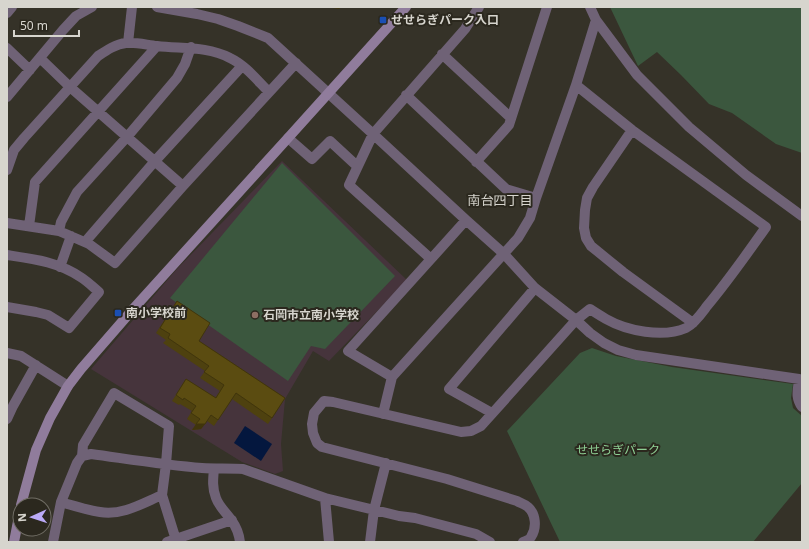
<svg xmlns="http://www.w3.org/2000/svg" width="809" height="549" font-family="'Noto Sans','Noto Sans JP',sans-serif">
  <rect width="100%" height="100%" fill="#353228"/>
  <path fill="#46343c" d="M282,161L407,280L329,361L313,351L285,399L281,444L283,471L275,474L242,462L91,369L176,270Z"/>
  <path fill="#3b573e" d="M610,7H802V153L776,144L732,113L709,104L681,75L657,52L638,66Z
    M282,163L395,276L325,349L311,346L288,381L170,298Z
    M592,348L616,356L672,367L793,384L791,398L793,408L802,416V483L753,542H560L507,431L580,353Z"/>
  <path fill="#04173e" d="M245,426L272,444L261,461L234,443Z"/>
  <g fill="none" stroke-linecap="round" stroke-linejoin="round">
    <path stroke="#6f6276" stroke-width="10" d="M157,7L197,14L218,19L238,26L268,38L373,134L466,220L504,254L535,288L576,320L590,333L604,343L618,350L636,355L799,379C798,390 795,397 802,407
      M590,7L596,20L637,75L689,127L746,175L802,216
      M7,13L12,7
      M128,43L132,7
      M7,48L30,70
      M442,54L511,118
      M40,58L70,87L183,186
      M406,95L506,189L536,198
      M7,97L63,30L76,16L92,7
      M632,130L593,187L587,198L585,210L584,228L586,238L591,246L623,272L693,323
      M288,138L312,159L330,141L357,166
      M476,162L509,125L547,7
      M7,170L14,150L24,138L98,56C107,50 116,44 126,43C136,42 147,45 157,46C181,49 207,46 230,58C245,65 257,80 269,92
      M7,223L59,231L89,244L115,263L183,186L296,63
      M29,226L35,182L157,46
      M59,231L61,222L77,192L127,137L177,78L185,64L191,47
      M85,242L155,161L242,66
      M7,255C34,259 59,262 82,278C88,282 93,287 99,292L69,328L48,315L36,312L7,307
      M431,259L466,220
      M60,267L71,236
      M7,353L21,356L68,386
      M392,377L348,351L431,259L349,185L373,134L465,29L479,7
      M492,413L449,389L535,288
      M383,414L392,377L518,238L530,218L536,198L576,85L596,20
      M7,419L13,406L36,365
      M82,456L91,454C128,459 165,465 202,468C216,469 229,468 243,469L325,498L399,516L415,518L476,534L490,542
      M214,469C213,479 212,488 216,498C219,507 227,513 232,521C237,528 239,534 240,542
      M325,498L329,542
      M61,502C74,506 87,510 100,512C122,516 143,503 162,495
      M53,542L61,502L77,463L82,456L83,445L114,393L169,426L166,464L162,495L176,540
      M167,542L232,520
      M370,542L374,510L386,463
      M523,542C526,541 530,539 531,537C537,528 536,514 528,507C525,504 520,503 517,501L447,479L322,447L317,443L313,433L312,424L314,413L324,401L333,402L461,432L471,431L481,426L576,320L590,309C596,313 601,316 606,319C627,331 663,338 686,328C695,323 701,314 707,306C728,281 747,254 766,227L632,130L576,85"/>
    <path stroke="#907c9c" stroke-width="10" d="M21,505L36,450L50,418L68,386L81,369L134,308L288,138L406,7
      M14,542L20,511"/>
  </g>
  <path fill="#4e410f" d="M177,301L199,341L285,398L268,424L232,399L214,426L207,421L201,429L192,430L196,425L187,419L192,411L180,404L179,405L172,401L186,379L215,398L220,391L200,378L205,371L163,343L166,340L156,333Z"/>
  <path fill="#40350c" d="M327,7H341L339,9Z
    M196,424H205L201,429L192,430Z"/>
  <path fill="#5b4c11" stroke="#40350c" d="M177,301L210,323L199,341L285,398L272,418L236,393L218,420L211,415L205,424H196L200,419L191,413L196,406L184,398L183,400L176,395L186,379L216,398L224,385L204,372L209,366L168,338L170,334L160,328Z"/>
  <g fill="#1a4fb4" stroke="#2b281e" stroke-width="1.5">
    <rect x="379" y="16" width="8" height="8" rx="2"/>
    <rect x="114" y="309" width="8" height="8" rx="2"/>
  </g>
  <circle fill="#8d6e63" stroke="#2b281e" stroke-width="1.5" cx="255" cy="315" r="4"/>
  <g text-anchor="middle" stroke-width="4" stroke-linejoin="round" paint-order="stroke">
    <g font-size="12" font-weight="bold" fill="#d7d5ce" stroke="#2b281e" text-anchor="start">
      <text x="391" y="24">せせらぎパーク入口</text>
      <text x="126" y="317">南小学校前</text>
      <text x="263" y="319">石岡市立南小学校</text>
    </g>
    <g font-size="12" fill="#8fd195" stroke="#2b281e">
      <text x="618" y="454">せせらぎパーク</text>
    </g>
    <g font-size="13" fill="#d7d5ce" stroke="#2b281e">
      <text x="500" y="205">南台四丁目</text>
    </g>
  </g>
  <rect width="809" height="549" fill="none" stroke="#d7d5ce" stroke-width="16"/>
  <g transform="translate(32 517) rotate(267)"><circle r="19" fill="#2b281e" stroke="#706d64"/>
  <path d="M0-3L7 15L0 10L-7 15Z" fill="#bbaaf6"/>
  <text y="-6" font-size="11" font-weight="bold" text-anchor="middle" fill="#d7d5ce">N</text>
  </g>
  <path d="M14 30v6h65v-6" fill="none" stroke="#d7d5ce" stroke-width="2"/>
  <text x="20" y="30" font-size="12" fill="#d7d5ce" stroke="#2b281e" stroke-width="3" paint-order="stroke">50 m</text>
</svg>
